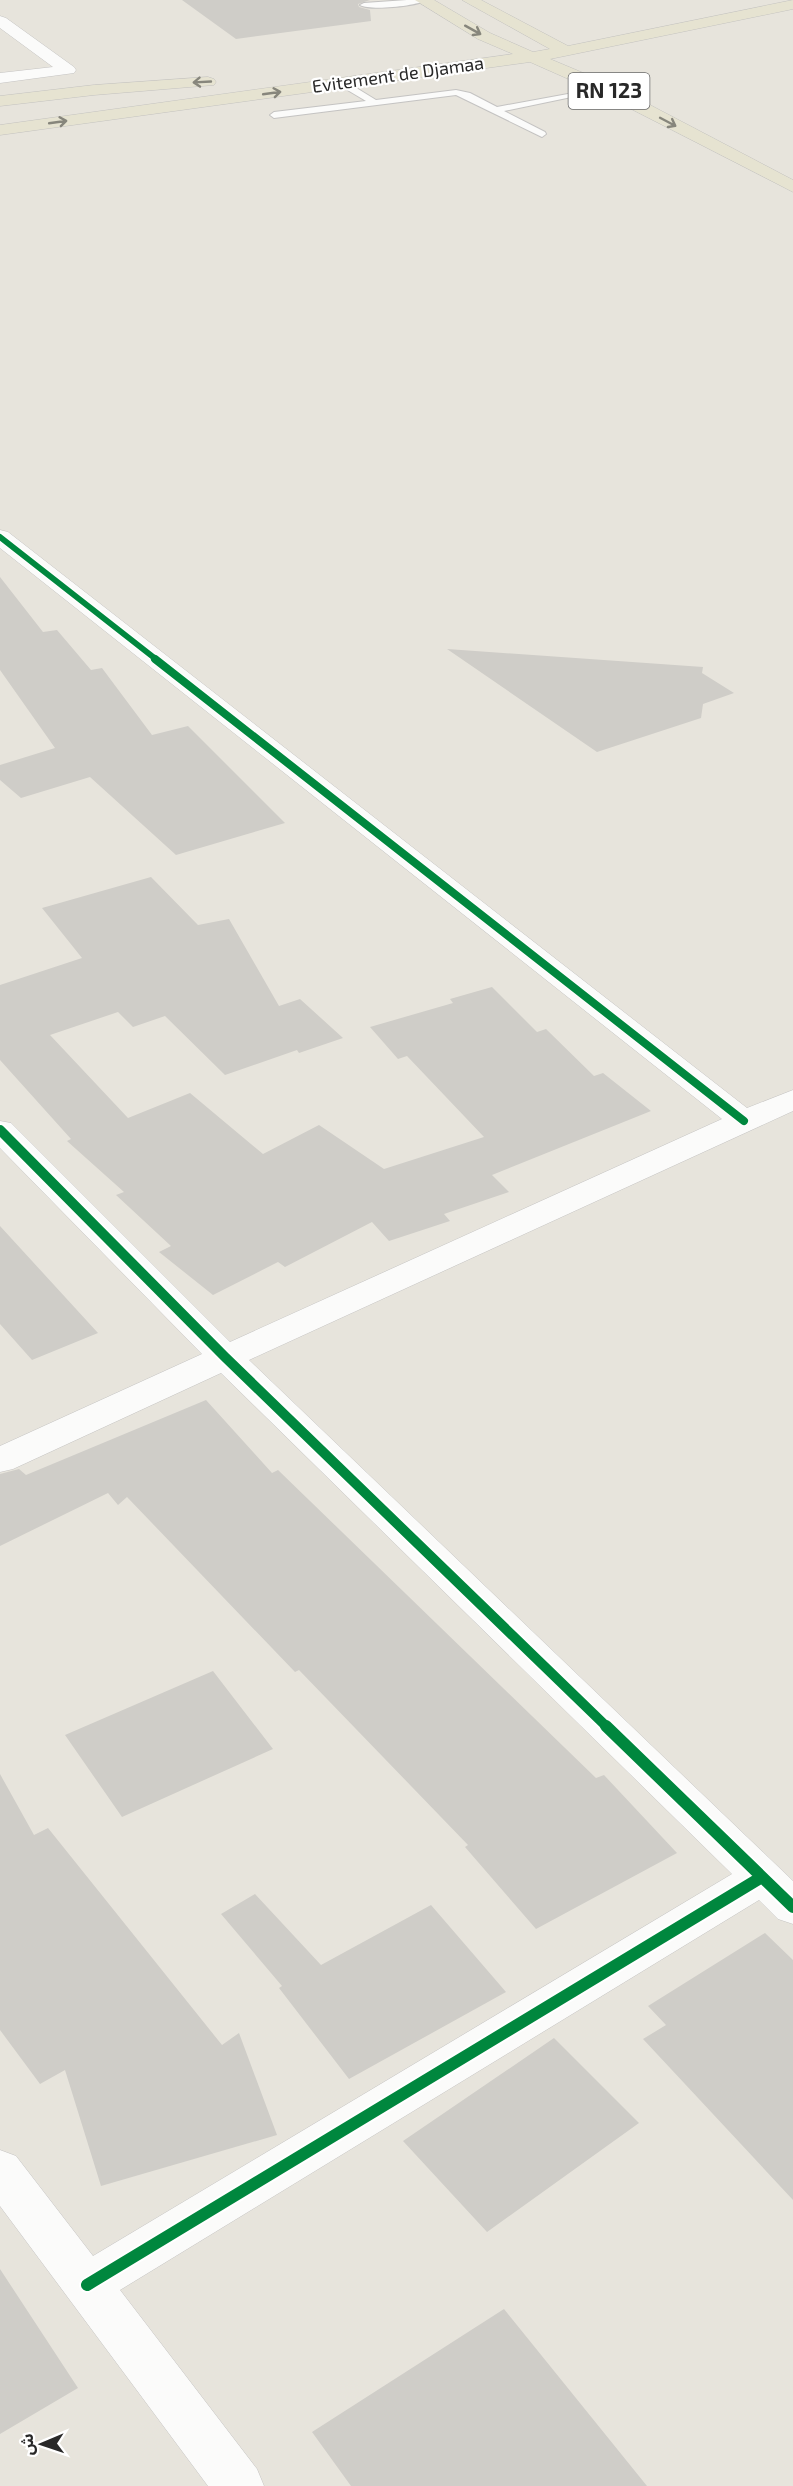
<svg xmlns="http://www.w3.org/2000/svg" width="793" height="2486" font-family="'Exo 2','Noto Sans Arabic',sans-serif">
  <rect width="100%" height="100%" fill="#e7e4dc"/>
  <path fill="#cfcdc8" d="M182,0H370L358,4L359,7L370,10L371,21L236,39Z
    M0,577L43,632L57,630L91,670L102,668L152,735L188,726L285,823L176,855L90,777L21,798L0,780V765L55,748L0,670Z
    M447,649L703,667L702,673L734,693L703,704L701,718L597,752Z
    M151,877L198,925L229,919L279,1006L300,999L343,1038L299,1053L297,1050L225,1075L165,1016L133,1027L118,1012L50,1035L128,1118L190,1093L263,1154L319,1125L384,1169L484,1137L407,1056L398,1059L370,1027L453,1003L450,999L492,987L537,1032L546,1029L594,1076L603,1073L651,1111L492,1175L509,1192L444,1214L450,1221L389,1241L372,1222L285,1267L278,1262L213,1295L159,1252L171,1246L116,1195L124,1192L67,1141L71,1139L0,1060V985L82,958L42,908Z
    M0,1226L98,1333L32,1360L0,1324Z
    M206,1400L272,1473L278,1470L596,1778L604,1775L677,1853L536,1929L465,1847L468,1845L299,1670L295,1672L127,1497L118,1505L108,1493L0,1546V1474L19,1469L26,1475Z
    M213,1671L273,1749L122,1817L65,1735Z
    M0,1774L34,1835L48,1828L222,2045L239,2033L277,2135L101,2186L65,2070L40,2084L0,2030Z
    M255,1894L321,1965L431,1905L506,1992L349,2079L279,1988L282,1986L221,1914Z
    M765,1933L793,1960V2200L643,2039L666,2025L648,2006Z
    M554,2038L639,2123L487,2232L403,2141Z
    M0,2269L78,2388L0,2434Z
    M504,2309L647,2486H351L312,2432Z"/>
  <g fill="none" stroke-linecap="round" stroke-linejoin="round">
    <g stroke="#c4c3c2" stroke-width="2">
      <path id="lane" d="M407,0H427C416,6 371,11 360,5L364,3Z
        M339,81H345L376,100L456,90L470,93L497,107L606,87L610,89L504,111L545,132L546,134L542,137L456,95L274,118L270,115L274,112L366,101L339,85Z"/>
    </g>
    <g stroke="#c4c3c2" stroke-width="1">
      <path id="street" d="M0,16L6,18L74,67L76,70L74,73L0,83V73L53,67L0,28Z
        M0,530L8,532L747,1108L793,1090V1111L249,1360L793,1881V1924L778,1919L759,1900L120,2290L257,2469L264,2486H208L0,2206V2150L16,2156L93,2256L732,1874L221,1373L13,1469L0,1472V1446L202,1354L0,1148V1121L11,1123L230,1342L722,1119L0,548Z"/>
    </g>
    <g stroke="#c3c2bf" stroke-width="1">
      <path id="primary" d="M415,0H434L490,33L533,52L550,49L462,0H481L568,46L793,0V9L550,59L612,85L793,180V192L600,93L530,62L0,135V125L513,54L478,39Z
        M208,77L214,79L216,82L214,85L94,95L0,106V96L94,85Z"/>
    </g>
    <use href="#lane" fill="#fbfbfa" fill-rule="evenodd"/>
    <use href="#street" fill="#fbfbfa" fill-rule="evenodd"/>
    <use href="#primary" fill="#e6e3d1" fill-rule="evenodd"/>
    <g stroke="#fff" stroke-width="8">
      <path id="cycleway-far3" d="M0,537L157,660"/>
    </g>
    <g stroke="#fff" stroke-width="10">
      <path id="cycleway-far2" d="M155,659L744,1121"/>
    </g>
    <g stroke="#fff" stroke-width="14">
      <path id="cycleway-far1" d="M0,1130L225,1357L607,1727"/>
    </g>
    <g stroke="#fff" stroke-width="16">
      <path id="cycleway" d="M606,1726L793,1907
        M87,2285L762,1877"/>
    </g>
    <use href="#cycleway-far3" stroke="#00873e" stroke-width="6"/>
    <use href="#cycleway-far2" stroke="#00873e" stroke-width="8"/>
    <use href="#cycleway-far1" stroke="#00873e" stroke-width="10"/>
    <use href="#cycleway" stroke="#00873e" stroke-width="12"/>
  </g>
  <defs><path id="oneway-shaft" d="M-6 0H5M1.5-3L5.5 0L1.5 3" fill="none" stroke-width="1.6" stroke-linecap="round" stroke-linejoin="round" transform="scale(1.5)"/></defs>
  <g stroke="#87867c">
    <use href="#oneway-shaft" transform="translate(473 30) rotate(29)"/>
    <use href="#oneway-shaft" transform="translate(202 82) rotate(177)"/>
    <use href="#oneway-shaft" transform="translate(272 93) rotate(-8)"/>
    <use href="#oneway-shaft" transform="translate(58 122) rotate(-8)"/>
    <use href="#oneway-shaft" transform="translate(668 122) rotate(28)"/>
  </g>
  <g text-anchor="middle" stroke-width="4.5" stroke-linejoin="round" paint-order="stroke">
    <g font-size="18" fill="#282828" stroke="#fff">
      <text transform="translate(398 75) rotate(-8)" y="6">Evitement de Djamaa</text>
    </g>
    <rect fill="#fff" stroke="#686868" stroke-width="1.5" x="568.5" y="73" width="81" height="36" rx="4.5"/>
    <g font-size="21" font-weight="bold" fill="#282828">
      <text x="609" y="98">RN 123</text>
    </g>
  </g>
  <g transform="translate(42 2444) rotate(268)" stroke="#ffffff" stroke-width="4.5" paint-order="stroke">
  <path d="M0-4.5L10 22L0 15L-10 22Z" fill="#282828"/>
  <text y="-9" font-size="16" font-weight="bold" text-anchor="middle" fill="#282828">ش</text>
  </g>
</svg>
